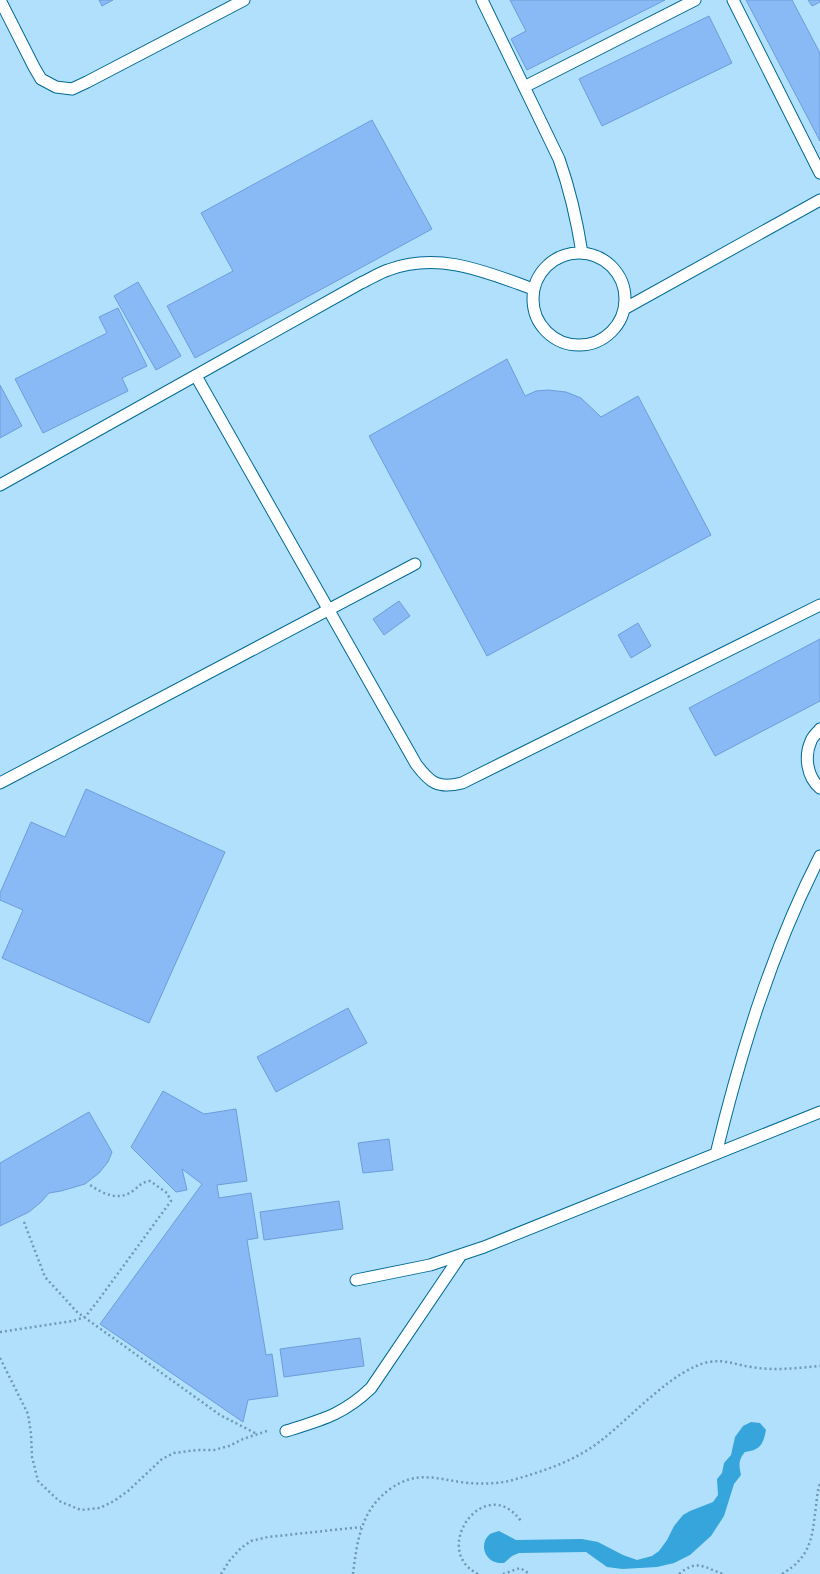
<svg xmlns="http://www.w3.org/2000/svg" width="820" height="1574" font-family="'Roboto Condensed',sans-serif">
  <rect width="100%" height="100%" fill="#b1e0fc"/>
  <path fill="#35a5db" d="M751,1422L760,1423L766,1430C763,1445 760,1450 745,1452C738,1460 739,1466 741,1475L734,1484L724,1516L711,1536L690,1555L674,1563L657,1567L622,1569L607,1567L586,1552L519,1553L512,1556L504,1563C501,1563 497,1563 495,1562C483,1558 480,1542 490,1534C492,1533 496,1532 499,1531L516,1540L582,1539L598,1542L623,1555L637,1560L652,1556L659,1551L667,1540L674,1526L683,1515L690,1511L713,1502L718,1495L717,1479L722,1473L724,1463L731,1455L735,1437L743,1426Z"/>
  <path fill="#89baf6" stroke="#6c9dd9" d="M99,0H113L102,6Z
    M510,0H665L527,70L511,39L526,31Z
    M746,0H792L820,53V141Z
    M808,0H820V2L812,6Z
    M709,16L732,63L602,126L579,79Z
    M372,120L432,229L195,358L167,306L233,271L201,213Z
    M138,282L181,356L156,370L114,296Z
    M118,308L147,366L122,378L128,391L43,433L15,379L107,333L99,317Z
    M507,359L525,396L536,391L548,390L566,392L581,398L601,417L638,396L711,535L487,656L369,436Z
    M0,385L22,426L0,438Z
    M399,601L410,616L384,635L373,619Z
    M638,623L651,646L631,658L618,635Z
    M820,639V701L715,756L689,708Z
    M86,789L225,852L149,1023L2,958L23,910L0,900V893L31,822L65,837Z
    M348,1008L367,1043L276,1092L257,1057Z
    M163,1091L204,1114L236,1109L247,1181L217,1185L219,1198L251,1193L258,1238L247,1240L266,1355L272,1354L278,1396L248,1400L243,1422L100,1324L202,1184L182,1169L187,1190L176,1192L131,1147Z
    M89,1112L112,1152L108,1162L99,1173L85,1184L61,1191L49,1193L41,1202L29,1212L0,1226V1163Z
    M389,1139L393,1170L363,1173L358,1143Z
    M339,1201L343,1229L264,1240L260,1212Z
    M360,1338L364,1366L284,1377L280,1349Z"/>
  <g fill="none" stroke-linecap="round" stroke-linejoin="round">
    <g stroke="#016a94" stroke-width="13">
      <path id="service" d="M0,0L34,67L41,79L56,87L72,89L87,82L244,0
        M482,0L559,159C570,190 577,221 582,253
        M733,0L820,173
        M524,87L695,0
        M533 299a46 46 0 1 1 92 0a46 46 0 1 1-92 0Z
        M624,309L820,200
        M196,376L416,764C430,783 438,789 462,783L820,605
        M0,485L361,283C370,279 379,273 388,270C439,251 486,272 533,289
        M820,729C817,733 812,737 811,741C804,756 807,777 820,788
        M0,783L415,564
        M716,1154C741,1051 772,950 820,856
        M356,1280L430,1265L484,1247L820,1112
        M286,1431C321,1420 343,1415 371,1388L461,1255"/>
    </g>
    <path stroke="#6e99b1" stroke-width="2.5" stroke-dasharray="2 3" stroke-linecap="butt" d="M24,1222L45,1277L77,1312L220,1415L257,1434
      M0,1332L73,1321L85,1317L97,1302L171,1201L167,1193L150,1181C142,1182 139,1186 134,1190C119,1202 104,1194 90,1185
      M0,1358L28,1414L31,1434L32,1457L38,1481L59,1501L81,1510L100,1508L114,1501L128,1491L162,1459L174,1453L197,1450H214L229,1446L243,1439L267,1431
      M221,1574L230,1560L241,1548L251,1541L268,1537L361,1527
      M353,1574C357,1541 361,1510 390,1489C418,1469 439,1480 468,1483C484,1484 501,1484 516,1479C547,1470 577,1460 603,1439C631,1417 675,1368 709,1362C725,1359 736,1365 751,1367C774,1371 797,1368 820,1366
      M478,1574C429,1550 485,1471 521,1521
      M503,1574L520,1568L530,1574
      M679,1574C697,1559 703,1567 723,1574
      M782,1574C812,1556 812,1537 816,1506C817,1499 817,1491 820,1484"/>
    <use href="#service" stroke="#fff" stroke-width="11"/>
  </g>
</svg>
